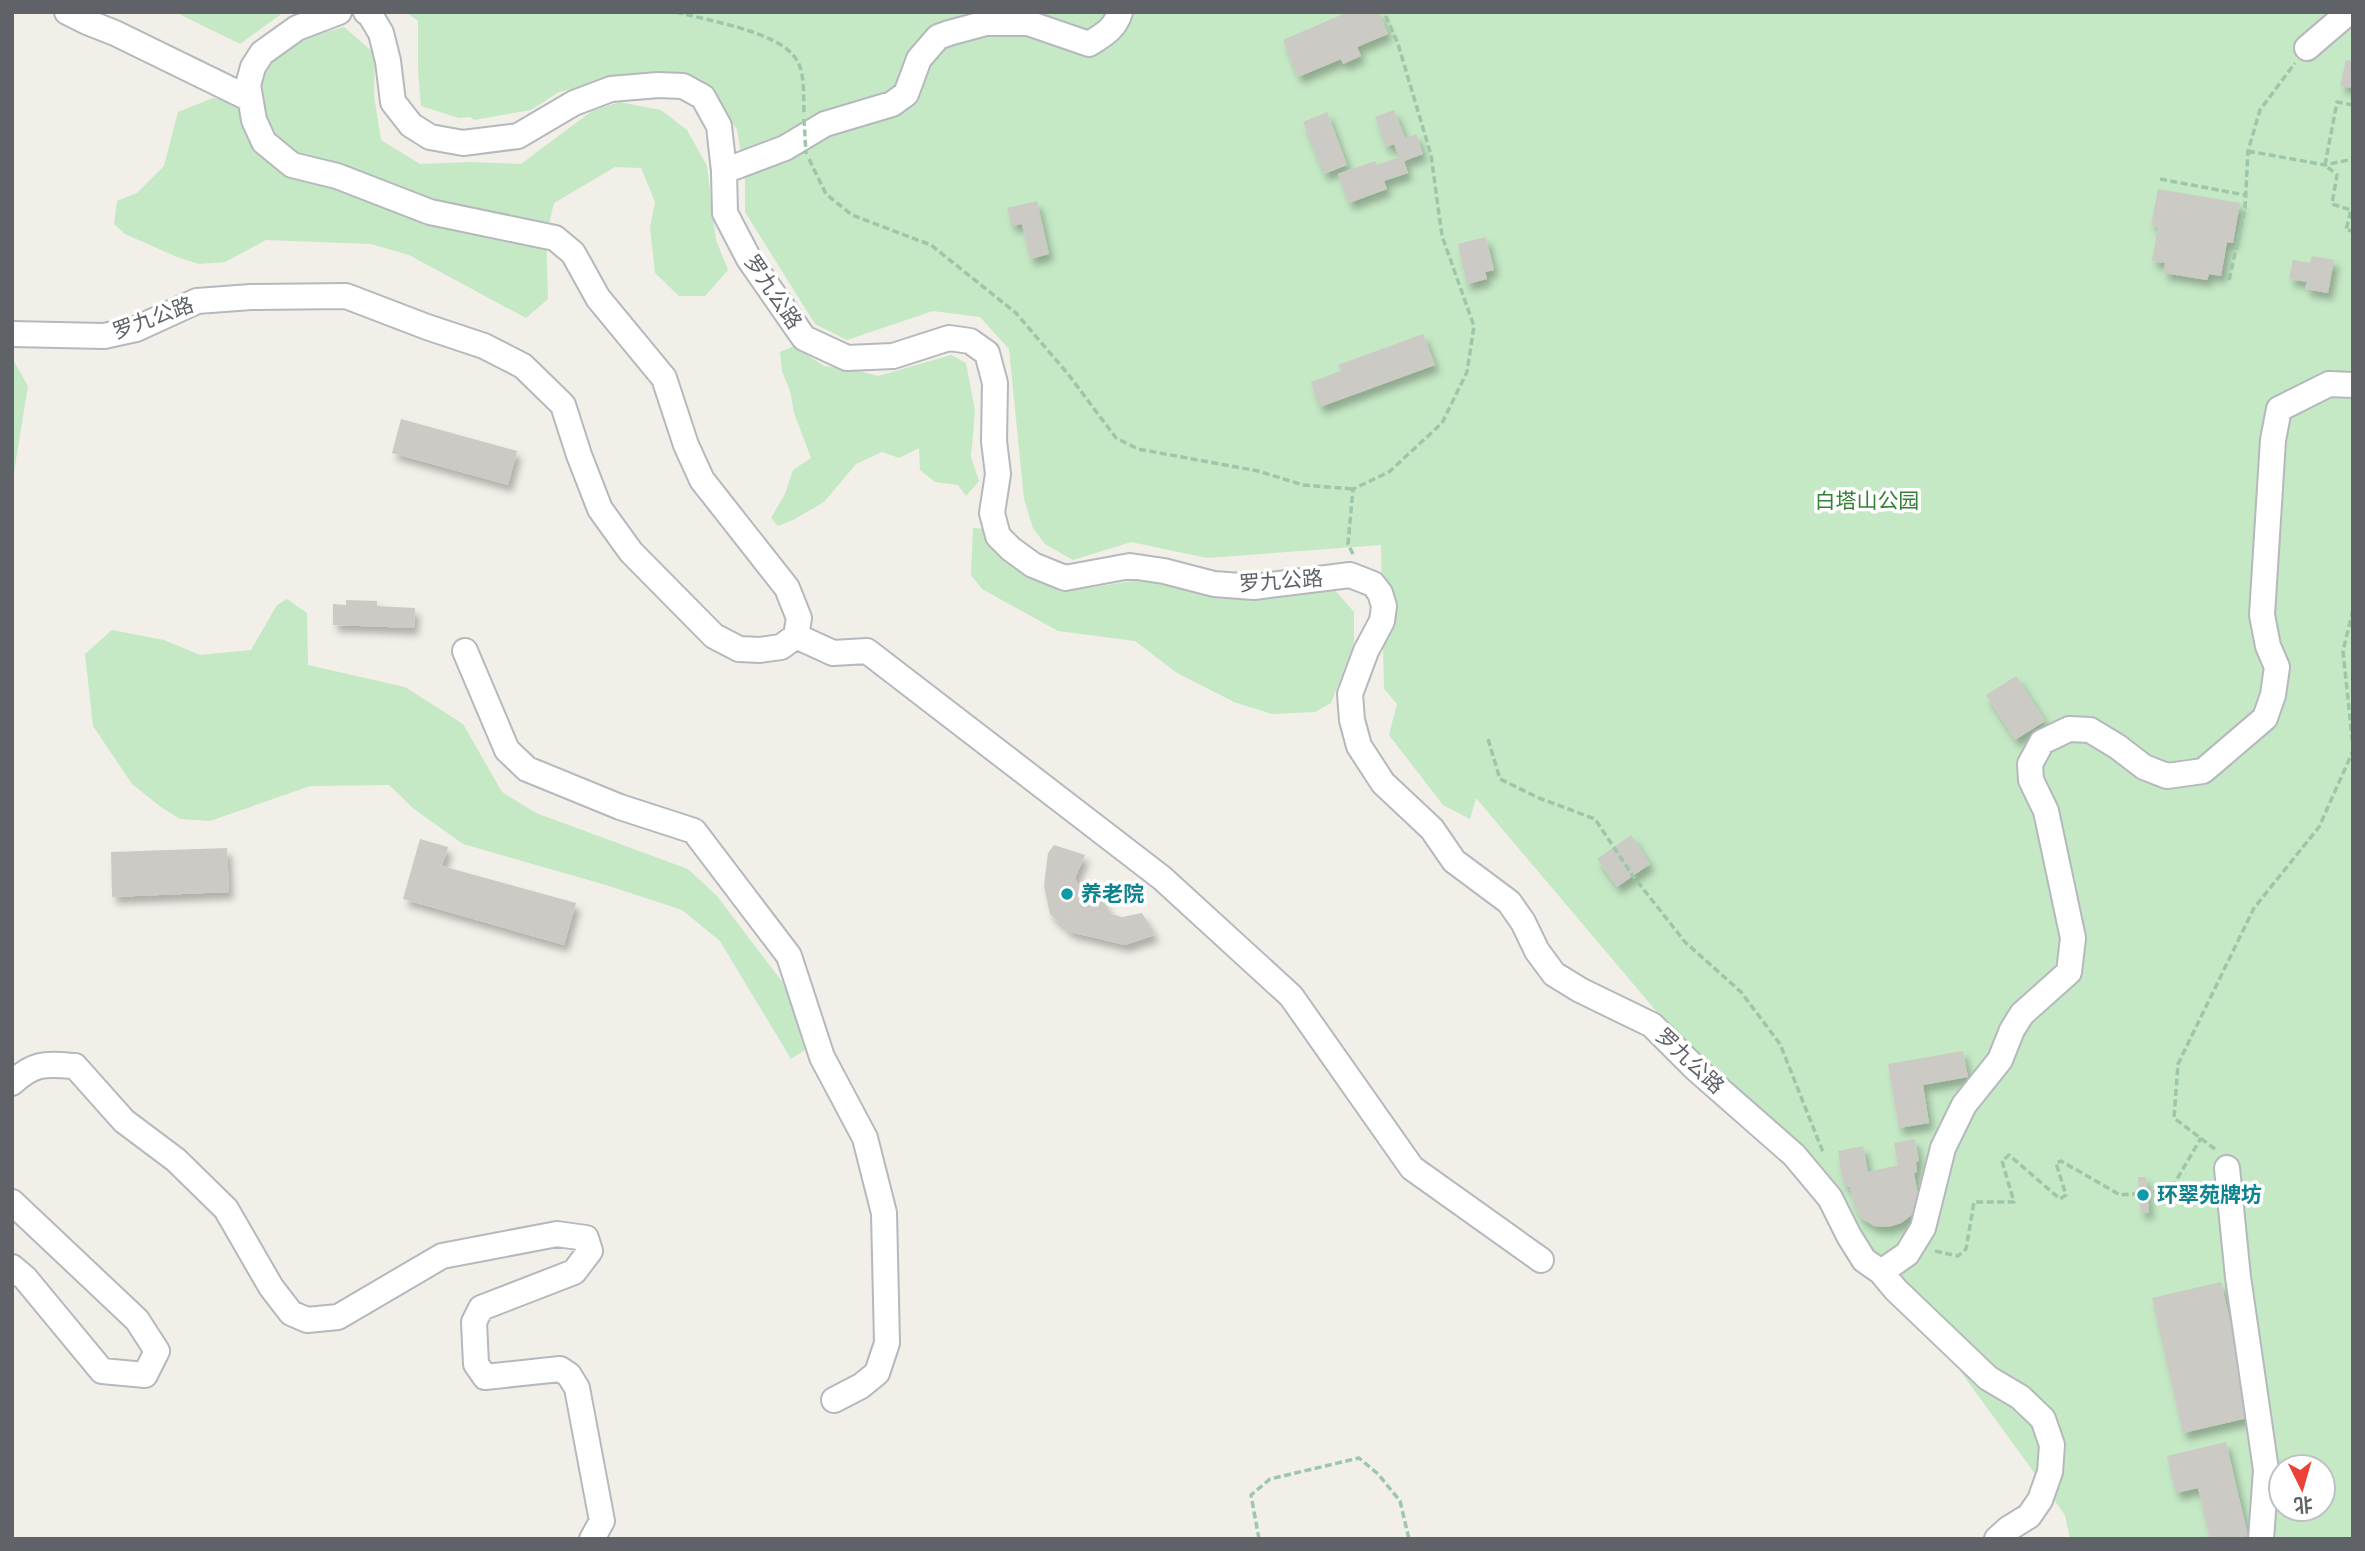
<svg xmlns="http://www.w3.org/2000/svg" width="2365" height="1551" font-family="'Archivo Narrow','Noto Sans SC',sans-serif">
  <defs>
    <filter id="shadow"><feDropShadow dx="4.5" dy="7" stdDeviation="3.5" flood-color="#0004"/></filter>
  </defs>
  <rect width="100%" height="100%" fill="#f1efe8"/>
  <path fill="#c5e8c5" fill-rule="evenodd" d="M175,12H284L240,44Z
    M406,12H2353V1539H2070L2065,1515L1958,1368L1476,798L1470,819L1443,805L1389,735L1397,704L1384,689L1381,545L1207,558L1131,542L1073,560L1045,544L1033,528L1024,499L1009,349L980,317L933,311L847,340L815,324L745,212V180L737,129L702,87L671,72H644L559,92L531,110L474,120L470,117L459,118L421,106L418,70V21ZM2281,1467H2323V1509H2281Z
    M344,27L375,54L374,96L381,140L420,164L470,162L521,164L592,111L619,102L661,110L687,130L707,166L716,240L728,270L705,296H679L655,273L650,228L655,202L641,168L615,167L554,203L546,236L548,299L526,318L409,255L371,244L266,240L225,262L199,264L177,257L125,234L114,224L117,201L137,193L164,166L178,112L213,98L246,106L275,56L312,36Z
    M794,346L824,366L851,369L878,376L951,355L966,363L975,411L971,457L979,481L966,496L958,485L935,482L920,470L919,448L899,458L882,452L856,464L824,502L793,520L778,526L771,518L785,494L793,470L811,458L794,413L790,391L782,371L780,352Z
    M12,358L28,386L12,484Z
    M973,528L987,529L1007,561L1031,577L1061,592L1133,581L1334,589L1354,612V643L1331,703L1315,712L1272,714L1234,702L1177,673L1135,641L1058,631L982,589L971,575Z
    M287,599L307,613L308,665L405,687L463,724L502,792L536,813L688,869L717,896L783,983L809,1047L791,1059L720,941L682,910L606,885L463,844L414,809L389,785L310,786L210,821L180,819L161,807L132,784L93,726L85,654L112,630L164,640L200,655L251,650L277,605Z"/>
  <path fill="#cccac5" filter="url(#shadow)" d="M1348,12H1379L1388,34L1357,47L1361,56L1343,64L1341,59L1298,77L1283,40Z
    M2346,60L2353,61V88L2340,86Z
    M1394,110L1405,138L1416,134L1423,154L1404,161L1408,173L1384,181L1387,189L1349,203L1338,174L1375,161L1377,165L1399,157L1394,144L1386,147L1375,117Z
    M1327,112L1347,165L1324,174L1303,122Z
    M2158,189L2240,203L2233,243L2227,242L2221,276L2209,274L2207,280L2163,273L2165,263L2152,261L2158,227L2151,225Z
    M1037,201L1049,254L1030,259L1022,224L1012,226L1007,208Z
    M1486,237L1494,270L1485,272L1487,279L1467,284L1458,244Z
    M2312,256L2334,260L2328,293L2305,289L2307,282L2289,279L2293,260L2310,263Z
    M1423,334L1435,365L1320,407L1311,382L1341,371L1338,365Z
    M401,419L517,451L508,485L392,453Z
    M346,600L377,601V606L415,608L414,628L333,625V604L346,605Z
    M2016,676L2045,721L2015,740L1986,695Z
    M1631,835L1650,864L1617,887L1597,859Z
    M420,839L448,847L442,866L576,903L564,945L403,899Z
    M1054,845L1085,855L1075,878L1080,892L1095,896L1105,903L1111,914L1122,917L1142,913L1155,935L1125,945L1070,932L1050,914L1044,886L1048,853Z
    M227,848L229,892L112,897L111,852Z
    M1963,1051L1968,1077L1923,1085L1929,1123L1899,1128L1888,1064Z
    M1915,1139L1919,1161L1916,1162L1917,1172L1914,1173L1918,1196L1913,1214L1901,1223L1888,1227L1874,1226L1861,1218L1854,1204L1850,1187H1846L1842,1177L1838,1151L1863,1146L1868,1172L1898,1165L1894,1143Z
    M2138,1177H2146L2149,1212L2141,1213Z
    M2221,1282L2252,1417L2183,1433L2152,1298Z
    M2226,1442L2248,1536L2237,1539H2210L2198,1488L2176,1493L2167,1456Z"/>
  <g fill="none" stroke-linecap="round" stroke-linejoin="round">
    <g stroke="#b5b8bc" stroke-width="28">
      <path id="minor" d="M67,12L87,22L115,33L250,99
        M366,12L369,13L381,33L388,61L393,102L411,125L430,137L463,143L518,136L574,103L611,89L658,85L683,86L703,97L719,126L724,171L725,213L749,259L804,338L847,358L893,356L949,338L970,341L987,353L995,383L994,441L998,474L992,513L998,536L1011,549L1033,565L1065,578L1130,566L1164,571L1214,584L1254,587L1350,575L1373,584L1380,593L1384,606L1382,621L1366,651L1350,694L1352,720L1359,746L1383,783L1432,829L1454,861L1509,902L1523,922L1537,951L1554,974L1580,990L1652,1025L1696,1069L1794,1155L1830,1198L1849,1236L1864,1260L1881,1272L1896,1290L1988,1378L2020,1397L2043,1419L2052,1445L2050,1472L2040,1500L2029,1516L2008,1529L1997,1539
        M2307,48L2349,12
        M724,171L785,148L825,124L892,104L906,94L919,59L938,37L949,33L986,23H1028L1089,44C1103,35 1115,29 1120,12
        M12,334L104,336L136,329L197,301L251,297L346,296L427,327L484,346L523,366L563,405L579,455L600,509L631,552L714,636L739,649L760,650L781,647L796,636L799,618L787,588L702,480L686,445L664,378L598,298L573,253L555,238L430,212L337,176L292,165L264,142L254,120L248,85L253,67L262,53L297,28L339,12
        M796,636L833,653L867,651L1162,878L1291,996L1412,1168L1541,1260
        M465,651L507,750L527,769L620,807L694,831L789,956L822,1057L865,1138L884,1213L887,1343L877,1373L861,1386L834,1400
        M12,1083C35,1062 45,1064 75,1066L124,1121L176,1160L226,1209L271,1287L291,1313L307,1320L338,1317L442,1256L557,1234L586,1238L590,1251L574,1272L481,1308L474,1322L476,1364L485,1377L560,1369L569,1375L577,1388L602,1521L592,1539
        M2227,1168L2238,1277L2266,1470L2261,1539
        M12,1202L137,1320L157,1351L145,1375L102,1371L25,1278L12,1267
        M1881,1272L1907,1254L1923,1228L1943,1148L1964,1105L2000,1060L2012,1030L2022,1014L2069,972L2073,938L2046,811L2031,780L2030,764L2042,742L2069,729L2090,730L2118,747L2144,767L2167,776L2203,771L2265,718L2273,695L2277,667L2268,646L2262,615L2273,440L2279,409L2329,384L2353,385"/>
    </g>
    <path stroke="#9cc7a9" stroke-width="3.5" stroke-dasharray="7 3.5" stroke-linecap="butt" d="M676,12C706,20 773,31 793,55C806,68 803,96 804,113
      M2353,105L2337,102L2325,165L2337,175L2332,204L2351,210L2346,230L2353,231
      M2248,151L2325,165L2353,159
      M809,159L826,194L852,215L931,245L1016,313L1068,374L1116,438L1138,449L1258,471L1303,485L1353,489
      M2160,179L2245,195
      M2229,280L2245,208L2248,151L2260,110L2295,63
      M1353,554L1348,544L1353,489L1389,472L1442,423L1467,372L1474,326L1442,236L1431,155L1398,44L1384,12
      M2353,610L2343,651L2353,747
      M1488,739L1500,779L1539,798L1595,819L1633,876L1685,942L1741,992L1780,1044L1823,1152
      M2215,1149L2174,1118L2178,1064L2254,908L2319,827L2353,751
      M1935,1251L1958,1256L1966,1249L1974,1202H2014L2002,1161L2009,1155L2060,1199L2066,1195L2056,1163L2061,1161L2120,1195L2170,1191L2201,1138
      M1259,1539L1251,1495L1270,1479L1359,1458L1378,1474L1400,1501L1409,1539"/>
    <use href="#minor" stroke="#fff" stroke-width="24"/>
    <path stroke="#9cc7a9" stroke-width="3.5" stroke-dasharray="7 3.5" stroke-linecap="butt" d="M804,119L806,154"/>
  </g>
  <g fill="#0f9aa8" stroke="#fff" stroke-width="2.5">
    <circle cx="1067" cy="894" r="7"/>
    <circle cx="2143" cy="1195" r="7"/>
  </g>
  <g text-anchor="middle" stroke-width="7" stroke-linejoin="round" paint-order="stroke">
    <g font-size="21" fill="#5f6368" stroke="#fff">
      <text transform="translate(773 292) rotate(56)" y="7">罗九公路</text>
      <text transform="translate(153 318) rotate(-20)" y="7">罗九公路</text>
      <text transform="translate(1281 581) rotate(-4)" y="7">罗九公路</text>
      <text transform="translate(1690 1061) rotate(43)" y="7">罗九公路</text>
    </g>
    <g font-size="21" fill="#348238" stroke="#fff">
      <text x="1867" y="508">白塔山公园</text>
    </g>
    <g font-size="21" font-weight="bold" fill="#0d838f" stroke="#fff" text-anchor="start">
      <text x="1081" y="901">养老院</text>
      <text x="2157" y="1202">环翠苑牌坊</text>
    </g>
  </g>
  <rect width="2365" height="1551" fill="none" stroke="#5f6368" stroke-width="28"/>
  <g transform="translate(2302 1488) rotate(175)"><circle r="33" fill="#ffffff" stroke="#bfc1c3" stroke-width="2"/>
  <path d="M0-5L12 26L0 18L-12 26Z" fill="#ea4335"/>
  <text y="-10" font-size="19" font-weight="bold" text-anchor="middle" fill="#5f6368">北</text>
  </g>
</svg>
